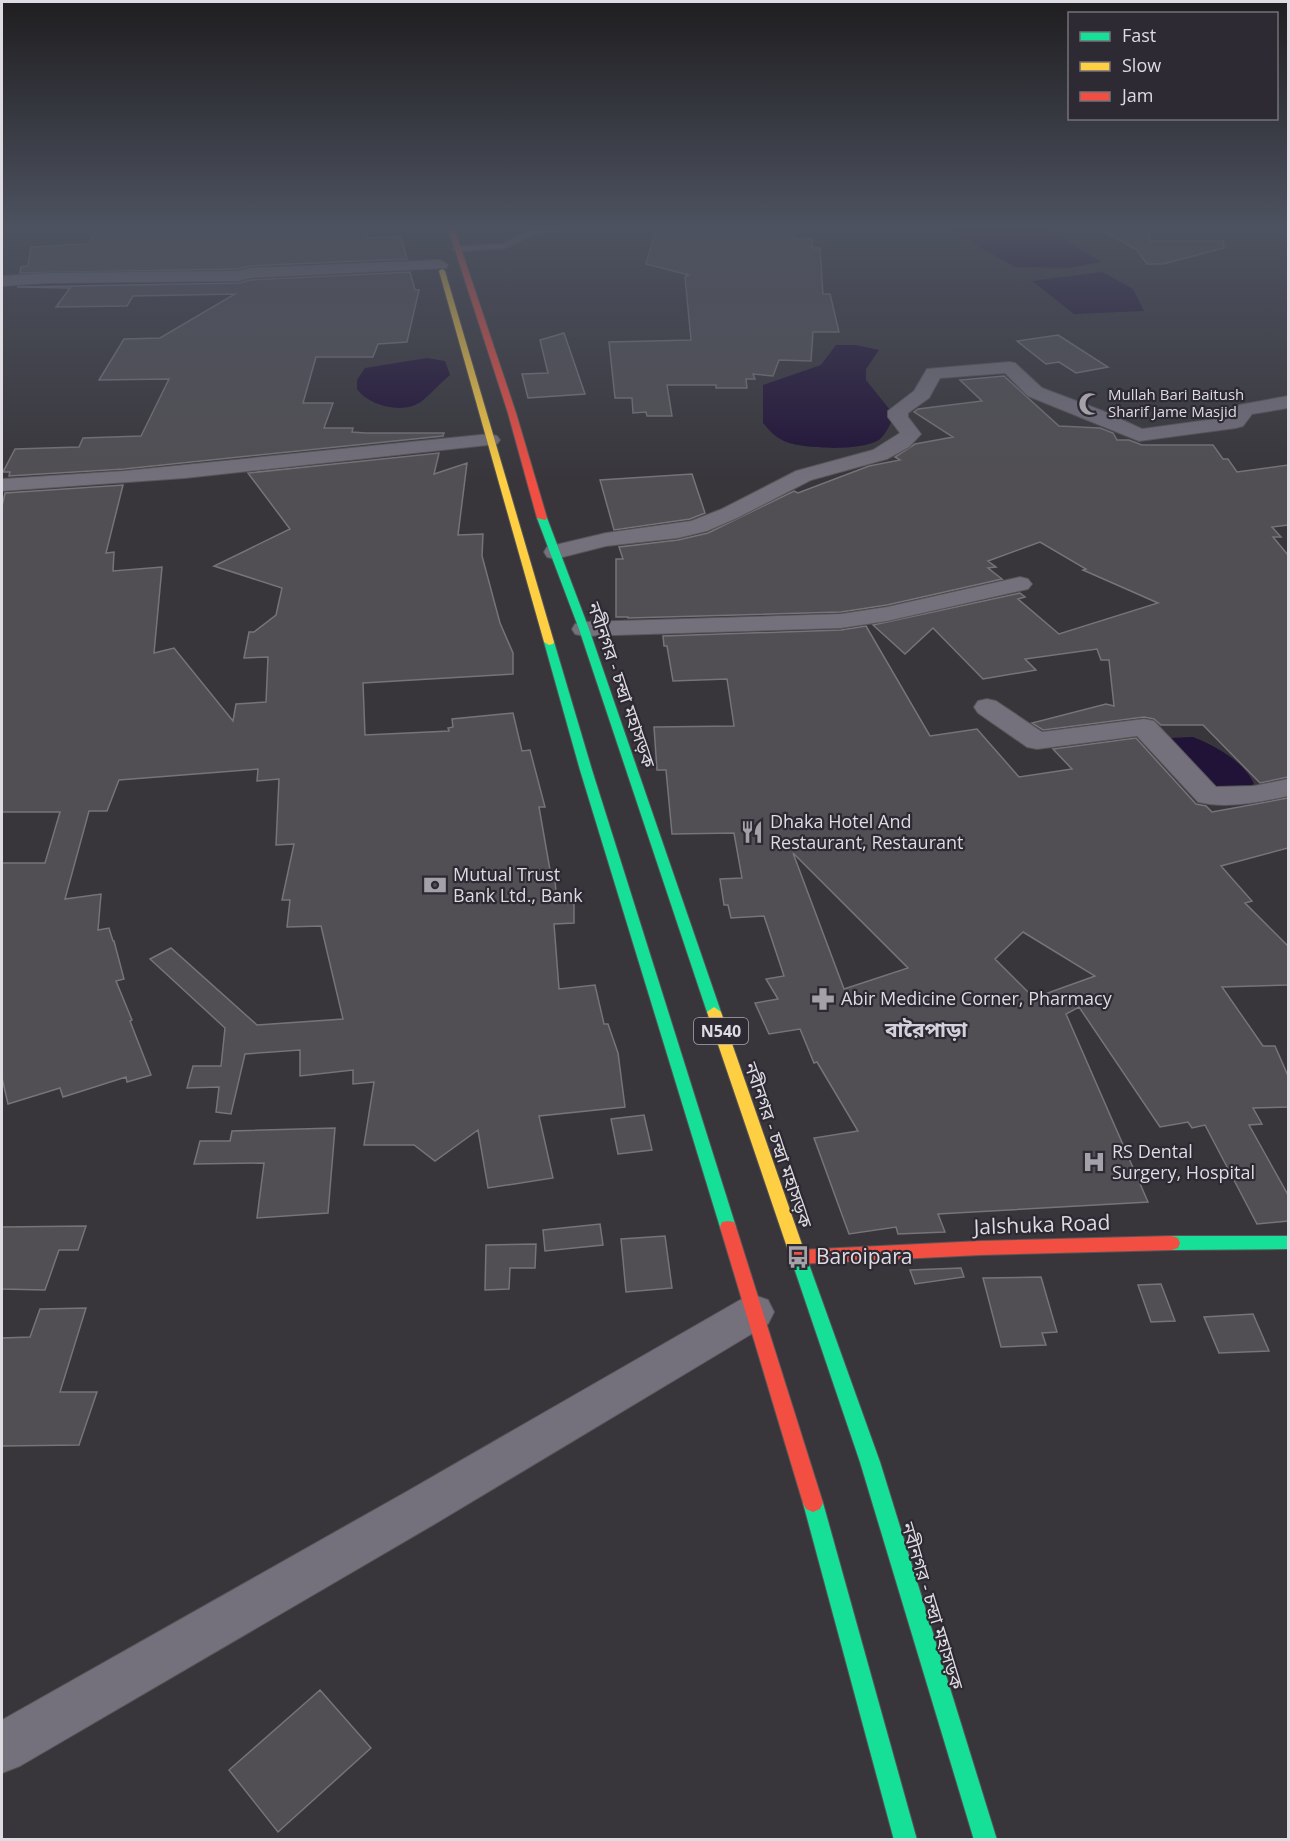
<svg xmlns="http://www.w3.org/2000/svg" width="1290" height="1841" font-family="'Open Sans','Noto Sans Bengali',sans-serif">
  <rect width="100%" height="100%" fill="#38363b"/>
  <path fill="#211237" d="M941,225H1041L1101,262L1070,268L1015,267Z
    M1102,272L1133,289L1144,311L1074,314L1032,281Z
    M836,345H856L879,350L866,369V380L894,415C891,423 886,434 880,439C864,452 801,449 784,441C775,437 769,430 763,423V385L821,365Z
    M427,358L445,361L450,375C440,383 432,393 422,401C404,415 369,406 357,389V380L365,368Z
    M1193,737C1214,745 1245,762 1254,784C1212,802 1194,768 1168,741L1170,738Z"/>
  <path fill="#514f53" stroke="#767478" stroke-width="1.5" fill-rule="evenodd" d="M318,225H351L350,229H369L365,238L401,237L407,259L249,266L238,269L20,273L21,267L28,266L31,247L88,244L96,231L227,226L220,234H315Z
    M657,225H794V239H812V248H820L823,294H830L839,332H813L811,361L779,360L773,376L753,374L755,379H746L747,388H716V385H667L672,416H647L646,412L633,413L632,398H615L609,342L691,340L685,277L689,275L646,264Z
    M1091,225H1149L1150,241H1223L1224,248L1163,264H1147L1136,249Z
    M410,272L415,290H419L407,342L378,344L373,357H316L303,403H333L324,428H353L352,432L366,433H444L443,436L124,469L9,476L10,472H3L15,449L79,447L83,438L141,436L169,379L99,380L124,339L160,338L235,294L133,296L127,306L56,307L70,288L17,287L239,283L250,280Z
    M564,333L585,394L528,398L522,374L548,373L540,340Z
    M1058,335L1108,367L1076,373L1059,362L1046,364L1017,341Z
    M1004,376L1059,426L1100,428L1113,433L1117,440H1129L1142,445H1213L1223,459H1228L1237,472L1288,465V525L1272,527L1281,537H1273L1288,555V777L1260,783L1203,725H1161L1154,719L1144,717L1043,730L1032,723L1106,704L1114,706L1109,660H1101L1097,649L1025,659L1036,670L983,679L933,628L905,654L873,625L1020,593L1025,597L1018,599L1059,634L1158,603L1083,570L1086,569L1040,542L988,561L996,567L988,568L1002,579L887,605L841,612L628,618V617H616V559H623L619,547L678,540L708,533L794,491L798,493L869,466L900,460L895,457L915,444L953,437L914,412L918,409L982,401L960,380Z
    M439,453L434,474L467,463L458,535L483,534L482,556L500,623L513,653V674L363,683L365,735L449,731L448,728L453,727L452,719L513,713L522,751L530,750L545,807H539L550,870H554L557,902H574V923L554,924L559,989L595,985L604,1024H608L618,1053L625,1107L539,1116L553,1178L488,1188L478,1130L435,1161L414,1145H364L374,1082L353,1084V1070L300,1076V1050L245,1054L231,1114L216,1112L219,1087L187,1088L193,1066H221L225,1028L150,959L171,948L257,1025L343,1019L321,926L287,927L290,900H282L294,844L276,845L279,779L257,781L258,769L119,780L107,811H89L65,899L101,894L98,930L109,928L113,941H114L124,979L116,981L132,1020L130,1021L151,1075L127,1082L126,1077L63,1097L60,1088L8,1104L2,1078V863H45L60,812H2V506L5,493L123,485L106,553L114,552L113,571L162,567L154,653L174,648L233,721L236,704L266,702L268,657L244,658L249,632H254L276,615L282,588L214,566L290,529L248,473Z
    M692,474L705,513L690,519L614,530L600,480Z
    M866,626L930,736L977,729L1019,777L1072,769L1053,749L1136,738L1196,804L1206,806L1212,812L1288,798V848L1221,866L1252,901L1245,903L1288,946V985L1222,987L1263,1046H1275L1288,1076V1107L1253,1108L1262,1124L1249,1125L1288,1195V1221L1257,1224L1205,1125L1192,1128L1188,1122L1160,1127L1079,1007L1066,1014L1148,1202L938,1214L945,1232L898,1234L896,1227L849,1234L814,1138L858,1131L817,1062L814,1063L800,1029L769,1034L755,1003L778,999L766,979L784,976L764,916L731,918L728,905H724L720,879L742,878L734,833L672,834L666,770H657L654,727L734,726L727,679L673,681L667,646H664L663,636L841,630ZM793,853L908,968L844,989ZM1023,932L1095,976L1034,998L995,959Z
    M644,1115L652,1150L618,1154L611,1119Z
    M335,1128L328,1213L257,1218L264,1163L194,1164L200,1141H230L232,1131Z
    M600,1224L603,1245L545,1251L543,1230Z
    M86,1226L78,1250H59L45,1290L2,1289V1227Z
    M665,1236L672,1288L626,1292L621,1239Z
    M536,1244L535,1268H510L509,1289L485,1290L486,1245Z
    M961,1268L964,1277L915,1284L910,1270Z
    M1041,1277L1057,1332L1042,1333L1046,1345L1001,1347L983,1278Z
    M1161,1284L1175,1321L1151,1322L1138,1285Z
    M86,1308L60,1392H97L79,1445L2,1446V1338L30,1337L40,1309Z
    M1253,1314L1269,1351L1219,1353L1204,1317Z
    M320,1690L371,1748L278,1832L229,1770Z"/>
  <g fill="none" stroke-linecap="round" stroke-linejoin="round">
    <g stroke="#565558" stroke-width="3">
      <path id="lane" d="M576,225H595L534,234L505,248L457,251L453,249L457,247L503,244L529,230Z"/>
    </g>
    <g stroke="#565558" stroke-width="2">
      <path id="street" d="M440,260L448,265L446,268L250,278L239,281L49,283L2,286V276L49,273L238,271L249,268Z
        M1009,362L1015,363L1042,388L1103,411L1142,429L1230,417L1239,405L1288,396V408L1252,414L1243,426L1236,428L1139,441L1028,396L1005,373L940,378L929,398L908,413V417L921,434L909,447L887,459L811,480L737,518L707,531L678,538L606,546L555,559L547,557L544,552L547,547L606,533L691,521L722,509L796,471L873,450L900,433L888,417V411L914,391L927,369Z
        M490,434L497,436L500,440L497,444L185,478L2,491V479L124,471Z
        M1020,577L1028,579L1032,584L1028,589L887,621L841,628L584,636L575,634L572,629L575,624L584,622L841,614L887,607Z
        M987,699L996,701L1042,732L1144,719L1154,721L1216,787L1254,786L1288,779V796C1260,802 1227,809 1198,802L1137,736L1037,749L1027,747L978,713L974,707L978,701Z
        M754,1295L768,1300L774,1312L768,1324L438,1522L20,1766L2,1773V1720L406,1492L740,1300Z"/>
    </g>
    <g stroke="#565558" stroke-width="2">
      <path id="fast" d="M542,515L547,518L589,629L721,1012L719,1015L714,1017L707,1012L579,629L537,518Z
        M549,639L554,642L592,770L736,1227L734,1232L728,1233L722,1232L720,1227L580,770L544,642Z
        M1172,1236H1288V1249L1172,1250L1166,1248L1164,1243L1166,1238Z
        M798,1249L804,1251L806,1256L880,1462L997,1840H974L860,1462L790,1256L792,1251Z
        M813,1494L820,1497L823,1503L917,1840H894L803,1503L806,1497Z"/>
    </g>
    <g stroke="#565558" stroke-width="2">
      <path id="slow" d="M442,269L445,271L554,642L553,644L549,645L544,642L439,271Z
        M714,1007L721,1012L806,1256L804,1261L798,1263L792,1261L790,1256L707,1012Z"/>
    </g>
    <g stroke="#565558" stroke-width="2">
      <path id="jam" d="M447,225H453L516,413L547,518L545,520L537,518L508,413Z
        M728,1221L734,1222L736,1227L823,1503L820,1509L813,1512L806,1509L803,1503L720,1227L722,1222Z
        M1172,1236L1178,1238L1180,1243L1178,1248L1172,1250L981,1255L798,1264L792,1262L790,1257L792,1252L798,1250L981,1241Z"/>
    </g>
    <use href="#lane" fill="#74707c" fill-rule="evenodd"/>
    <use href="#street" fill="#74707c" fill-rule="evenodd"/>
    <use href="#fast" fill="#16e098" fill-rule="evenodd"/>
    <use href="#slow" fill="#ffcf43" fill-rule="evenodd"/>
    <use href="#jam" fill="#f24e42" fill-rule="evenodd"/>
  </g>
  <linearGradient id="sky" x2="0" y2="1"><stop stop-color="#1f1e20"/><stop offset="0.47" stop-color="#4d5260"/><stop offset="1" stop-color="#4d5260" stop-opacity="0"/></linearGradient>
  <rect width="1290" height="482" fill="url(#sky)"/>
  <defs>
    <g id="mosque-bare" transform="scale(1.8)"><path d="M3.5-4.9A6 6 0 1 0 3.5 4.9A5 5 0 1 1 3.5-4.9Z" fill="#a4a2a8" stroke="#2d2a33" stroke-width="2.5" paint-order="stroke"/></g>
    <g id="restaurant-bare" transform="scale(1.8)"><path d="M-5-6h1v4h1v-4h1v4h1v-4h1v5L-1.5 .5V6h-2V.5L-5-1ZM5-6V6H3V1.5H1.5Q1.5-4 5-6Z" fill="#a4a2a8" stroke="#2d2a33" stroke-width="2.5" paint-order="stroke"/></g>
    <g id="bank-bare" transform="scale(1.8)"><path d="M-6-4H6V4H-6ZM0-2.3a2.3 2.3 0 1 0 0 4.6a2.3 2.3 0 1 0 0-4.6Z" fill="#a4a2a8" stroke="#2d2a33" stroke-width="2.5" paint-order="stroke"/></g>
    <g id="pharmacy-bare" transform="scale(1.8)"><path d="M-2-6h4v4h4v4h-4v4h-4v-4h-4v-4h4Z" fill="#a4a2a8" stroke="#2d2a33" stroke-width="2.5" paint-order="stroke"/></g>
    <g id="hospital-bare" transform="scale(1.8)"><path d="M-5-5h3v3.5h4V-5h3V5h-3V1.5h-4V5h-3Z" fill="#a4a2a8" stroke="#2d2a33" stroke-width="2.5" paint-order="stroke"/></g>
    <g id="bus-bare" transform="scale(1.8)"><path d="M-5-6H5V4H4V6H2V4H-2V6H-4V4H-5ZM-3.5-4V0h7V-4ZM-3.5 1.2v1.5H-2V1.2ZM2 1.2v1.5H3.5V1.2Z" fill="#a4a2a8" stroke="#2d2a33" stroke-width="2.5" paint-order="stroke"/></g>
  </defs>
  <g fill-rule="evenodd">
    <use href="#mosque-bare" x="1090" y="404"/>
    <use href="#restaurant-bare" x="752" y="832"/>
    <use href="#bank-bare" x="435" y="885"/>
    <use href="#pharmacy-bare" x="823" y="999"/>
    <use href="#hospital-bare" x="1094" y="1162"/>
    <use href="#bus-bare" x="798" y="1257"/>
  </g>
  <g text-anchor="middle" stroke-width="4.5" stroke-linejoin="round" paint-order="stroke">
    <g font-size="15" fill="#dedce2" stroke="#2d2a33" text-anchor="start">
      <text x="1108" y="400">Mullah Bari Baitush<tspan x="1108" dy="17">Sharif Jame Masjid</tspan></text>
    </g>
    <rect fill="#2d2a33" stroke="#a9a7ae" stroke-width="1.5" x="694" y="1018" width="54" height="26" rx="4.5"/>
    <g font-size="16" font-weight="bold" fill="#dedce2">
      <text x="721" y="1037">N540</text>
    </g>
    <g font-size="18" fill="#dedce2" stroke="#2d2a33">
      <text transform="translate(621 685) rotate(71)" y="6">নবীনগর - চন্দ্রা মহাসড়ক</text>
      <text transform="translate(778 1145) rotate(71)" y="6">নবীনগর - চন্দ্রা মহাসড়ক</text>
      <text transform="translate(932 1606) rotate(73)" y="6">নবীনগর - চন্দ্রা মহাসড়ক</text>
    </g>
    <g font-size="18" fill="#dedce2" stroke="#2d2a33" text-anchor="start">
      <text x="770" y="828">Dhaka Hotel And<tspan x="770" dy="21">Restaurant, Restaurant</tspan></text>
      <text x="453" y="881">Mutual Trust<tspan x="453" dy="21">Bank Ltd., Bank</tspan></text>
      <text x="841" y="1005">Abir Medicine Corner, Pharmacy</text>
      <text x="1112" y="1158">RS Dental<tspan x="1112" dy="21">Surgery, Hospital</tspan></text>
    </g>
    <g font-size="21" font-weight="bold" fill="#d4d1dc" stroke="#2d2a33">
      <text x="926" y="1037">বারৈপাড়া</text>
    </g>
    <g font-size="21" fill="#dedce2" stroke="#2d2a33">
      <text transform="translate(1042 1225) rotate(-2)" y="7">Jalshuka Road</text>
    </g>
    <g font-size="21" fill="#dedce2" stroke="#2d2a33" text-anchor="start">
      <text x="816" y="1264">Baroipara</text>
    </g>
  </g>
  <rect width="1290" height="1841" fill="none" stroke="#dedce2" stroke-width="6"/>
  <rect x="1068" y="12" width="210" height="108" fill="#2d2a33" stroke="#747179" stroke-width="1.5"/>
  <rect x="1080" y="32" width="30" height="9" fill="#16e098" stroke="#747179" stroke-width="1.5"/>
  <text x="1122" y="42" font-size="18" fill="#dedce2">Fast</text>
  <rect x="1080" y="62" width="30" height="9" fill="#ffcf43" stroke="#747179" stroke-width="1.5"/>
  <text x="1122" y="72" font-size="18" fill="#dedce2">Slow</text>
  <rect x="1080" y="92" width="30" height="9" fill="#f24e42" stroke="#747179" stroke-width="1.5"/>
  <text x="1122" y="102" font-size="18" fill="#dedce2">Jam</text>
</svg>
